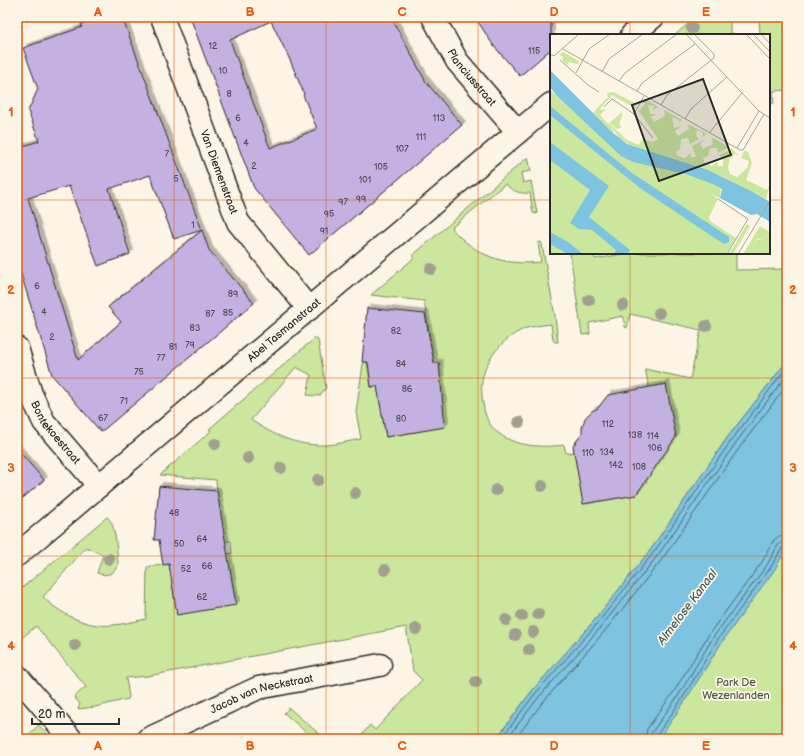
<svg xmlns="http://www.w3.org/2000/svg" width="804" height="756" font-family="'Balsamiq Sans',sans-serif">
  <defs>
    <filter id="shadow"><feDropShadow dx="3.5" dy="-3.5" stdDeviation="0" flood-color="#0004"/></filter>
  </defs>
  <rect width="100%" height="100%" fill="#fcf5e5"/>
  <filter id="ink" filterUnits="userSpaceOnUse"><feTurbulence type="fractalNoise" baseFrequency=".025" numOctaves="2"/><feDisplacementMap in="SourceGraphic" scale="8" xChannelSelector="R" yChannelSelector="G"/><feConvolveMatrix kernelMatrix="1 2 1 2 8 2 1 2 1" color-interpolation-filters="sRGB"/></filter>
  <g filter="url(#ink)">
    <path fill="#cbe79d" stroke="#7b8964" d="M696,17H730V33H733V35H675Z
      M759,17H787V90L773,91L774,103L769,104V35H760Z
      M528,157L531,171L521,173L523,183L531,181L537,213L536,214L533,213L530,193C519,194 513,191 505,184L451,228C477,256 502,266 541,262L538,243L541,242L542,244L555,316L558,342H555L553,340L551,324C543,325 535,326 527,328C509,334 491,352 485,370C481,379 481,393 483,403C484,411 487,422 493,428C510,447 541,448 564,445L566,453L574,452L584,504L636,495L649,387L645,369L690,379L701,330L630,314L627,328L625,327L623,316L589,323L590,334L582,335L570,253H593L595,259L629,253H736V270L787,269V361L727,438L651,549L593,622L531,692L496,739H363L360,737L370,725L375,730L422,680L413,671L406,627L148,676L126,678L129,697L128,699L95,707L78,709L80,704L74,697L86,687L36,626L17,642V592L107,517C116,523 117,553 118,564C115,574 106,577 97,573L103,555L86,547L43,597C57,611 77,622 97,625C112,627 131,622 146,619L147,567L169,564L177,615L227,554L232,553L231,541H225L217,491L216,480L160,475L211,431L209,429L315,338L318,340L326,388L320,395L316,396L307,395L311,375L296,367L251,420C273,435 297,446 324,445C336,445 349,441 361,439L356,412L363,364L367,362L371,387L377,386L386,437L444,427L439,363H434L424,301L371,295L415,257L412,256Z
      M787,529V739H639Z
      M289,708L325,739H314L284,713Z
      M39,725L51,739H24Z"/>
    <path fill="#7ec3df" stroke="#5d8697" d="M787,361V547L775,569L722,642L685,701L659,739H496L531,692L593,622L651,549L727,438Z"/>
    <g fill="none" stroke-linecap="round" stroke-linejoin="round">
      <path stroke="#4c6873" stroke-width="1" d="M501,739L534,695L596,625L654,552L731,441L787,367
        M507,739L538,698L600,628L658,555L735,444L787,375
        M515,739L543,702L604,632L663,558L740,447L787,385
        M645,739L647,729L673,693L709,634L762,562L773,541L779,536L787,535
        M651,739L652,732L678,696L714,636L767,565L778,545L782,542L787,541
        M656,739L657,735L682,699L718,639L771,567L782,548L787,546"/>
    </g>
    <path fill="#c3b1e1" stroke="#2b2b2b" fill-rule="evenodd" filter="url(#shadow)" d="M101,17H122L202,230L174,239L150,175L109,189L130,254L98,266L69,186L28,198L78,360L121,322L108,307L202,230L209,250L254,303L101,432L52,375L17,261V148L39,141L28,111L38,89L23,48L82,27L81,24Z
      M190,17H391L426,82L462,125L309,255L254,188ZM271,21L290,60L304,94L303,95L317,129L270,148L230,40Z
      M475,17H551V49L520,76L493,45Z
      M367,308L425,314L434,363H439L445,427L386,437L377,386L371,387L368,362H362Z
      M666,384L676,437L636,495L583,504L573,446L582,433V428L585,418L592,411L598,408L608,395Z
      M17,449L44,480L17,503Z
      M159,486L217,491L236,605L177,615L169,564L163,565L159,540H154Z"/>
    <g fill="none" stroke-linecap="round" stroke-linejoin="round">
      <g stroke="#2b2b2b" stroke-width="25">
        <g id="minor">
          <path id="s1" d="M162,17L238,222L309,309"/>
          <path id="s2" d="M433,17L457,61L518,132"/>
          <path d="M632,35L653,17"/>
          <path id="s3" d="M17,348L31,394L44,422L99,486"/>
          <path id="s4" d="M17,555L551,104"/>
          <path d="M17,676L71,739"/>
          <path id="s5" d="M148,739L258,688L380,665"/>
        </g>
      </g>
      <use href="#minor" stroke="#fcf5e5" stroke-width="22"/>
    </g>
    <g fill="#9fa08f">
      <circle cx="692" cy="28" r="6"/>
      <circle cx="431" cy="269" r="6"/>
      <circle cx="589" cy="300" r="6"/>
      <circle cx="623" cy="305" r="6"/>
      <circle cx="659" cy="313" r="6"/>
      <circle cx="706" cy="326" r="6"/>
      <circle cx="519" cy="422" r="6"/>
      <circle cx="215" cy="444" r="6"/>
      <circle cx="248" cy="458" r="6"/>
      <circle cx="281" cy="468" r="6"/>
      <circle cx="318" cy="480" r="6"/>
      <circle cx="542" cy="486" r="6"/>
      <circle cx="496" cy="490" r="6"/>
      <circle cx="355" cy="493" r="6"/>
      <circle cx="109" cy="559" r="6"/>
      <circle cx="385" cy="570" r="6"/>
      <circle cx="538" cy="614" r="6"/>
      <circle cx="522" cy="616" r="6"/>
      <circle cx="506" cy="620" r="6"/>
      <circle cx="416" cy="629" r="6"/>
      <circle cx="533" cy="632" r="6"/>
      <circle cx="515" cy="635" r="6"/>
      <circle cx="75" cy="645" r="6"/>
      <circle cx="529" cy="650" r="6"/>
      <circle cx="476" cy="682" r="6"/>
    </g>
  </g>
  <path fill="none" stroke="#e8590c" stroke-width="1" stroke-opacity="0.55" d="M174,17V739M326,17V739M478,17V739M630,17V35M17,200H551M769,200H787M630,253V739M17,378H787M17,556H787"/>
  <g text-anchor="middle" stroke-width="3.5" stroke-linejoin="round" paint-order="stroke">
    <g font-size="9" fill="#514c58">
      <text x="213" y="49">12</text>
      <text x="534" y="54">115</text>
      <text x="223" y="74">10</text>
      <text x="229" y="97">8</text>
      <text x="238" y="121">6</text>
      <text x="439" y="121">113</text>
      <text x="421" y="140">111</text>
      <text x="246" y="146">4</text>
      <text x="402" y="152">107</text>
      <text x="167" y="157">7</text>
      <text x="254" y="169">2</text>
      <text x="381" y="170">105</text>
      <text x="176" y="182">5</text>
      <text x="365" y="183">101</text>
      <text x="361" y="202">99</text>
      <text x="343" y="205">97</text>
      <text x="329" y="217">95</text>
      <text x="193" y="228">1</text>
      <text x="324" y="234">91</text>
      <text x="37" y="289">6</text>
      <text x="233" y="297">89</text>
      <text x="44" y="315">4</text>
      <text x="228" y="316">85</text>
      <text x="210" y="317">87</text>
      <text x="195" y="331">83</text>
      <text x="396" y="334">82</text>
      <text x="52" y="340">2</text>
      <text x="190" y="348">79</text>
      <text x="173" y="350">81</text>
      <text x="161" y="361">77</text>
      <text x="401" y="367">84</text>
      <text x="139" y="375">75</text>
      <text x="407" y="392">86</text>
      <text x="124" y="404">71</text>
      <text x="103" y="421">67</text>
      <text x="401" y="422">80</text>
      <text x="608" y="427">112</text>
      <text x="635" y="438">138</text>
      <text x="653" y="439">114</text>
      <text x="655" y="451">106</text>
      <text x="607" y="455">134</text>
      <text x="588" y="456">110</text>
      <text x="616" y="468">142</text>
      <text x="639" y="470">108</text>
      <text x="174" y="516">48</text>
      <text x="202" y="542">64</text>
      <text x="179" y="547">50</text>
      <text x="207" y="569">66</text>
      <text x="186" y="572">52</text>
      <text x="202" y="600">62</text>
    </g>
    <g font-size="11" fill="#2b2b2b" stroke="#fcf5e5">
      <text dy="4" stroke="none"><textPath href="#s2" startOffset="72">Planciusstraat</textPath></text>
      <text dy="4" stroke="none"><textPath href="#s1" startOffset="165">Van Diemenstraat</textPath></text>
      <text dy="4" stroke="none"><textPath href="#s4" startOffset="349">Abel Tasmanstraat</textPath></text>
      <text dy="4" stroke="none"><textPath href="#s3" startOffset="94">Bontekoestraat</textPath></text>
      <text dy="4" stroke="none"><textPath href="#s5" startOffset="123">Jacob van Neckstraat</textPath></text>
    </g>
    <g font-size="11" fill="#535a48" stroke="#fcf5e5">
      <text x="736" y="686">Park De<tspan x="736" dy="13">Wezenlanden</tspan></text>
    </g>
    <g font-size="12" font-style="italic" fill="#445961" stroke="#fcf5e5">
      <text transform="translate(687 607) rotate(-53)" y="4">Almelose Kanaal</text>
    </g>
  </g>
  <g transform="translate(550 34)">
    <rect width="220" height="220" fill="#fcf5e5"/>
    <path d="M13,18L29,27L28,30L19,28L17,31L12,26L13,22L9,21ZM0,56L75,123L171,151L170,164L161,160L168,165L159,183L160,187L186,204L176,220H0ZM63,58L85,69L84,78L83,73L62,61L50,75L48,73L58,63L57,59ZM95,65L108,73L103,76L104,72L98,71L100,80H106L101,83L104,88L115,82L114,76L132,86L128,89L129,86L122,83L124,94L132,92L125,97L128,102L139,95L138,90L157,100L152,103L153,99L147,96L146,102L149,105L140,110L138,104L131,105L130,115L126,118L128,122L135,124L141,119V123H146L142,112L156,105L150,110L153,115L163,110L161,103L179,113L168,119L167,114H160L158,122L153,124L155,129L162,132L168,128V132H173V125L169,121L182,115L189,122L185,120L180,124L178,133L180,140L187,143L197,134L199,127L191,124L195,116L198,118L202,129L196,146L217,156L220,151L216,165L167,140L78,110L69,104L60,90L77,106L89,111L92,105L103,108L108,105L89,77L95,70L92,68ZM48,73L51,76L56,75L50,81L58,90L71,79L73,80L69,90L72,93L67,95L60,89L64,98H62L43,79ZM197,190L200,192L183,220H179ZM210,192L220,198L216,204L207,205L198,220L207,206L216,204L220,199V220H193Z" fill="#cbe79d"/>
    <path d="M0,36L62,98L77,110L158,136L203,158L220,168V188L207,180L201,181L170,164L172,155L163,150L135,140L83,128L71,122L6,61L0,53ZM0,72L82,139L179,203V208L174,210L166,205L90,154L0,81ZM0,108L59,152L39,183L80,216L78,220H64L66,216L42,196L29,195L20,189L40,156L0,126ZM0,198L18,208L33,220H18L0,210Z" fill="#7ec3df"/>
    <path fill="none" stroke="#a8a49b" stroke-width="1" d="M136,0L209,77L220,84M196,0L220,25M203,0L220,18M211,0L220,10M13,15L190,116H193L214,80M0,20L4,22L29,0M10,26L38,51L49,58M52,38L59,25L93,0M26,39L39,15L60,0M69,47L75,39L127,0M87,57L92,49L145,10M111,71L117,61L164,24V20L145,1M54,73L62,65L84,80L94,62M84,80L103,104M135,85L141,75L177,43M159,99L192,59M187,114L209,77M168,165L198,185L177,220M188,220L220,167"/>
    <path fill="#2b2b2b" fill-opacity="0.15" stroke="#2b2b2b" stroke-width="2" d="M153,45L181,121L109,147L82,71Z"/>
    <rect width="220" height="220" fill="none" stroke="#2b2b2b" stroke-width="2"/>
  </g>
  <rect width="804" height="756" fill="none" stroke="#fcf5e5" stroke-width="44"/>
  <path d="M32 718v6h87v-6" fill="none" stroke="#2b2b2b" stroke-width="2"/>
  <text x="38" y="718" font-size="12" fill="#2b2b2b" stroke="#fcf5e5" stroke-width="3" paint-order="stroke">20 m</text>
  <rect x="22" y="22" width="760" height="712" fill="none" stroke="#e8590c" stroke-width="1.5"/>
  <g font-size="13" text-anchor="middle" font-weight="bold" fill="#e8590c">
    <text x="98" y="16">A</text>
    <text x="250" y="16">B</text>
    <text x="402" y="16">C</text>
    <text x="554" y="16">D</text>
    <text x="706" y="16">E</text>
    <text x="11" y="116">1</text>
    <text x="793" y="116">1</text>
    <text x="11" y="294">2</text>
    <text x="793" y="294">2</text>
    <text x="11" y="472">3</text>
    <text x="793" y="472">3</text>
    <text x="11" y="650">4</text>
    <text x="793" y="650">4</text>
    <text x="98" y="750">A</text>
    <text x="250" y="750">B</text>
    <text x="402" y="750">C</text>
    <text x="554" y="750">D</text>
    <text x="706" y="750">E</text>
  </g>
</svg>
